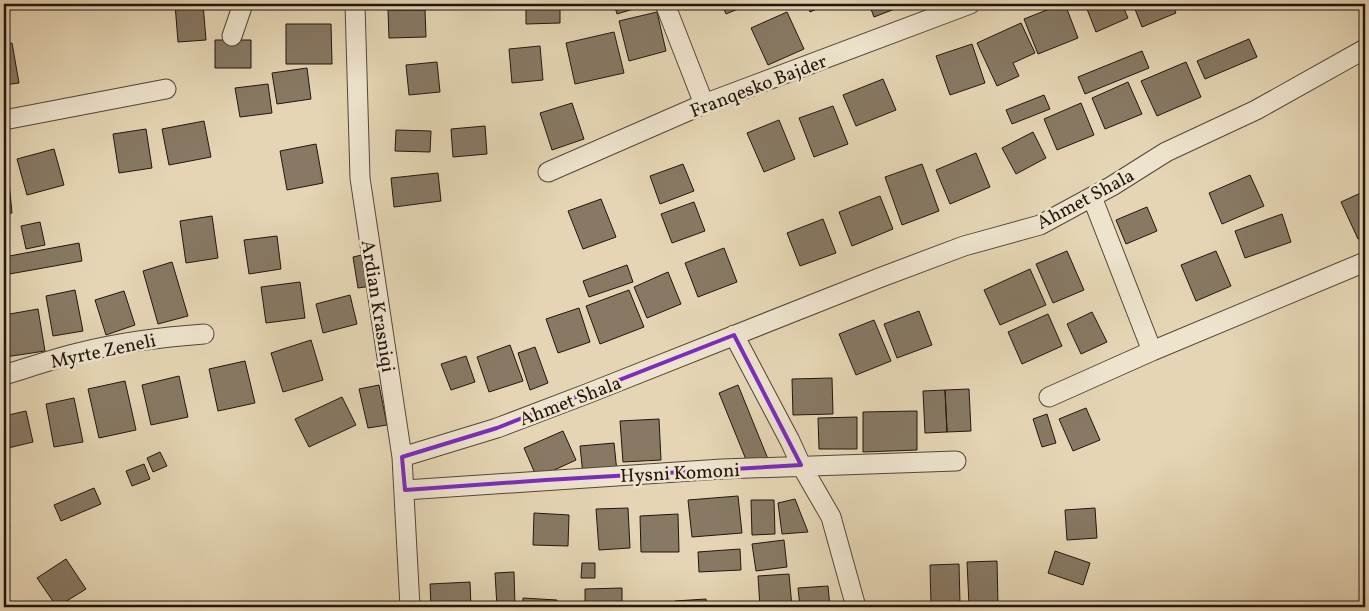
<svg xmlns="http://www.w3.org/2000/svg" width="1369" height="611" font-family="Vollkorn,serif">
  <rect width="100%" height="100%" fill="#e5d5b4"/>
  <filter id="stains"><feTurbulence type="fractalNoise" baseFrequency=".004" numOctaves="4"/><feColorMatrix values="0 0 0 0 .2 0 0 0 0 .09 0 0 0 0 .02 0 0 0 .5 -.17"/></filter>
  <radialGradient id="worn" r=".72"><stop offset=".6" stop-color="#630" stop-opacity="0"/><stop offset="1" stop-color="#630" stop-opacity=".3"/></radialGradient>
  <path fill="#877964" stroke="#21160e" d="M175,4H203L206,40L178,42Z
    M526,4H560V23L526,24Z
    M614,4H650L617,14Z
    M722,4H750L726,14Z
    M807,4H828L810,12Z
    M869,4H904L905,5L874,17Z
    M1062,4H1065L1078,38L1038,54L1024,19Z
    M1085,4H1122L1128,18L1096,32Z
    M1133,4H1172L1176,13L1142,27Z
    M388,10H425L426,37L389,38Z
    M657,12L666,51L629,61L619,21Z
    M787,12L804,49L768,65L751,28Z
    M1021,23L1035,53L1013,63L1019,76L997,86L977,43Z
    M286,24H331L332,64H286Z
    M614,32L624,73L575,84L566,43Z
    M1249,39L1257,57L1205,79L1197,61Z
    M215,40H251V68H215Z
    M12,43L19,83L4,85V45Z
    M972,44L985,83L950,95L936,56Z
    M540,46L543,80L512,83L509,49Z
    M1142,51L1149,68L1085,94L1078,77Z
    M437,62L440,92L409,95L406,65Z
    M1186,62L1201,97L1157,116L1141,81Z
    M307,68L311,99L277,104L272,73Z
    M883,79L896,110L856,126L843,95Z
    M1128,82L1142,114L1105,129L1092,98Z
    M268,84L272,113L240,117L235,88Z
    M1044,95L1050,109L1012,124L1006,110Z
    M572,103L584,139L552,150L540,113Z
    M1081,103L1094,135L1057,150L1044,119Z
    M833,106L848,144L814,157L799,118Z
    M779,120L795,159L764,172L747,133Z
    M204,121L211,157L169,165L162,129Z
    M485,126L487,154L453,157L451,129Z
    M146,129L152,168L119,173L113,134Z
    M396,130L431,131L430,152L395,151Z
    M1033,132L1046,158L1016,174L1002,148Z
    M316,144L323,183L287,190L280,151Z
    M54,149L64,185L27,195L17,159Z
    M976,153L990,187L950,204L936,170Z
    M683,164L694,191L660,204L650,176Z
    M922,164L939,211L902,225L885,177Z
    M8,172L12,213L4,214V173Z
    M438,173L441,201L394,207L391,178Z
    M1250,175L1264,206L1222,224L1209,193Z
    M1365,191V236L1358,239L1341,202Z
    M880,196L893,229L852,246L839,212Z
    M601,199L616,237L583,249L568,211Z
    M694,202L705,231L672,243L661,214Z
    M1147,207L1157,231L1126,244L1116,220Z
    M1282,214L1291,242L1245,258L1235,231Z
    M212,216L218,258L186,263L180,221Z
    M823,219L836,253L800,266L787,233Z
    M40,222L45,245L26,249L21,226Z
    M277,236L281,269L249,274L244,240Z
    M79,243L82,261L4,275V257Z
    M724,248L737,282L698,297L685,263Z
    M1067,251L1084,290L1053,303L1036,264Z
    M1216,251L1231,286L1196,301L1181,265Z
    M366,254L372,286L358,288L353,257Z
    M172,262L188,316L158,324L143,271Z
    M627,265L633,282L589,297L583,281Z
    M1030,269L1046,305L1000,325L984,290Z
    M668,272L681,304L647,318L634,287Z
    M300,282L305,318L266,323L261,287Z
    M75,290L83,331L53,336L46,296Z
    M629,290L644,327L600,344L586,306Z
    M124,291L135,325L106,335L95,300Z
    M350,295L357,324L323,333L316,304Z
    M579,308L590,342L558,353L546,319Z
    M38,309L45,351L5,357L4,315Z
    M919,311L932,345L897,358L884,324Z
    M1092,312L1107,342L1081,354L1067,324Z
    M1048,314L1062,346L1022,364L1008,332Z
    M874,320L891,361L856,375L839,334Z
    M311,340L323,380L283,392L271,353Z
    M510,345L523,381L489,392L477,357Z
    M535,347L548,383L530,390L518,353Z
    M466,356L475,382L451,390L441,364Z
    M245,361L255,403L218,411L209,369Z
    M179,376L188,417L151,425L142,385Z
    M832,378L833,414L793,415L792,379Z
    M125,381L136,430L99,438L88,389Z
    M379,385L387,425L368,428L359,389Z
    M738,385L768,459L749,467L719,393Z
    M969,389L971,431L947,432L945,390Z
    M945,390L947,432L925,433L923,391Z
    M342,397L356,425L309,447L295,419Z
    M74,398L83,442L54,447L46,404Z
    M1086,408L1100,440L1073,451L1059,419Z
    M26,411L33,442L4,449V416Z
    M917,411V450L863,452V412Z
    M1047,414L1056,443L1042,447L1033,419Z
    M857,417V449H819L818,418Z
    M659,419L661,460L623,462L620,421Z
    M563,431L576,460L537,478L524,448Z
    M614,443L617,472L583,475L580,446Z
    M160,452L167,466L153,472L147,458Z
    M144,464L150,479L132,486L126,471Z
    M94,488L101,504L61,521L54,505Z
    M738,496L742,533L692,537L688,500Z
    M795,499L808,532L782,534L778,503Z
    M751,500H774L775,534L752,535Z
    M4,508L10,528L4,530Z
    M628,508L630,548L599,550L596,509Z
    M1095,508L1097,538L1067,540L1065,510Z
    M534,513L569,515L568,546L533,545Z
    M678,514L679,552H641L640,516Z
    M784,540L787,567L756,571L752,544Z
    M740,549L741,570L699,572L698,552Z
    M1055,551L1090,563L1083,585L1048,573Z
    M66,559L86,589L57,607L37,578Z
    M997,561L998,604L969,605L967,562Z
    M582,563H595V578H581Z
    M959,564L960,604L931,605L930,565Z
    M514,572L515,607H497L495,573Z
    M789,574L792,607H760L758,576Z
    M470,582L471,607H431L430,584Z
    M828,586L830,607H800L798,588Z
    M622,588V607H585V589Z
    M523,598L557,600L556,607H523Z
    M706,599L707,607H676L675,601Z"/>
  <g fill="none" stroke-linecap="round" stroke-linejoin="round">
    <g stroke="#524638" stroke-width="21">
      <path id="street" d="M355,4L360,178L402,457L410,607
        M665,4L704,104
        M232,36L243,4
        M4,120L166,89
        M548,172L704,104L970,4
        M1092,197L1152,351
        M734,335L790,441L801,465L831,517L856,607
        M4,375C30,367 56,358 82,352C122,342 163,337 204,334
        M1049,397L1152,351L1365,262
        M402,457L497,428L589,393L879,278L964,246L1040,225L1112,186L1166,152L1256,110L1365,49
        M405,490L722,469L956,461"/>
    </g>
    <use href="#street" stroke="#eee4ce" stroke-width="19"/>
  </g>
  <path fill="none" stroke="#7b2cbf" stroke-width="4" stroke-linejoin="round" d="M734,335L801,465L546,480L405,490L402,457L497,428Z"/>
  <g text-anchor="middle" stroke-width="5" stroke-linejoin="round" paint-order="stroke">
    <g font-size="19" fill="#21160e" stroke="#eee4ce">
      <text transform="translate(758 85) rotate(-21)" y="7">Franqesko Bajder</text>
      <text transform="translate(1085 198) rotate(-28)" y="7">Ahmet Shala</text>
      <text transform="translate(379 306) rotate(81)" y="7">Ardian Krasniqi</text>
      <text transform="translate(103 350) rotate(-12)" y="7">Myrte Zeneli</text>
      <text transform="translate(570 400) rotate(-21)" y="7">Ahmet Shala</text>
      <text transform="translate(680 472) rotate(-3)" y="7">Hysni Komoni</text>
    </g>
  </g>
  <rect width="1369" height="611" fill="none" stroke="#e5d5b4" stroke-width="20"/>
  <rect x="5" y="5" width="1359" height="601" fill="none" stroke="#21160e" stroke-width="2.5"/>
  <rect x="10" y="10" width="1349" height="591" fill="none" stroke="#21160e"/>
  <rect width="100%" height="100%" filter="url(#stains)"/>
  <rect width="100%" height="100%" fill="url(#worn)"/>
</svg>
